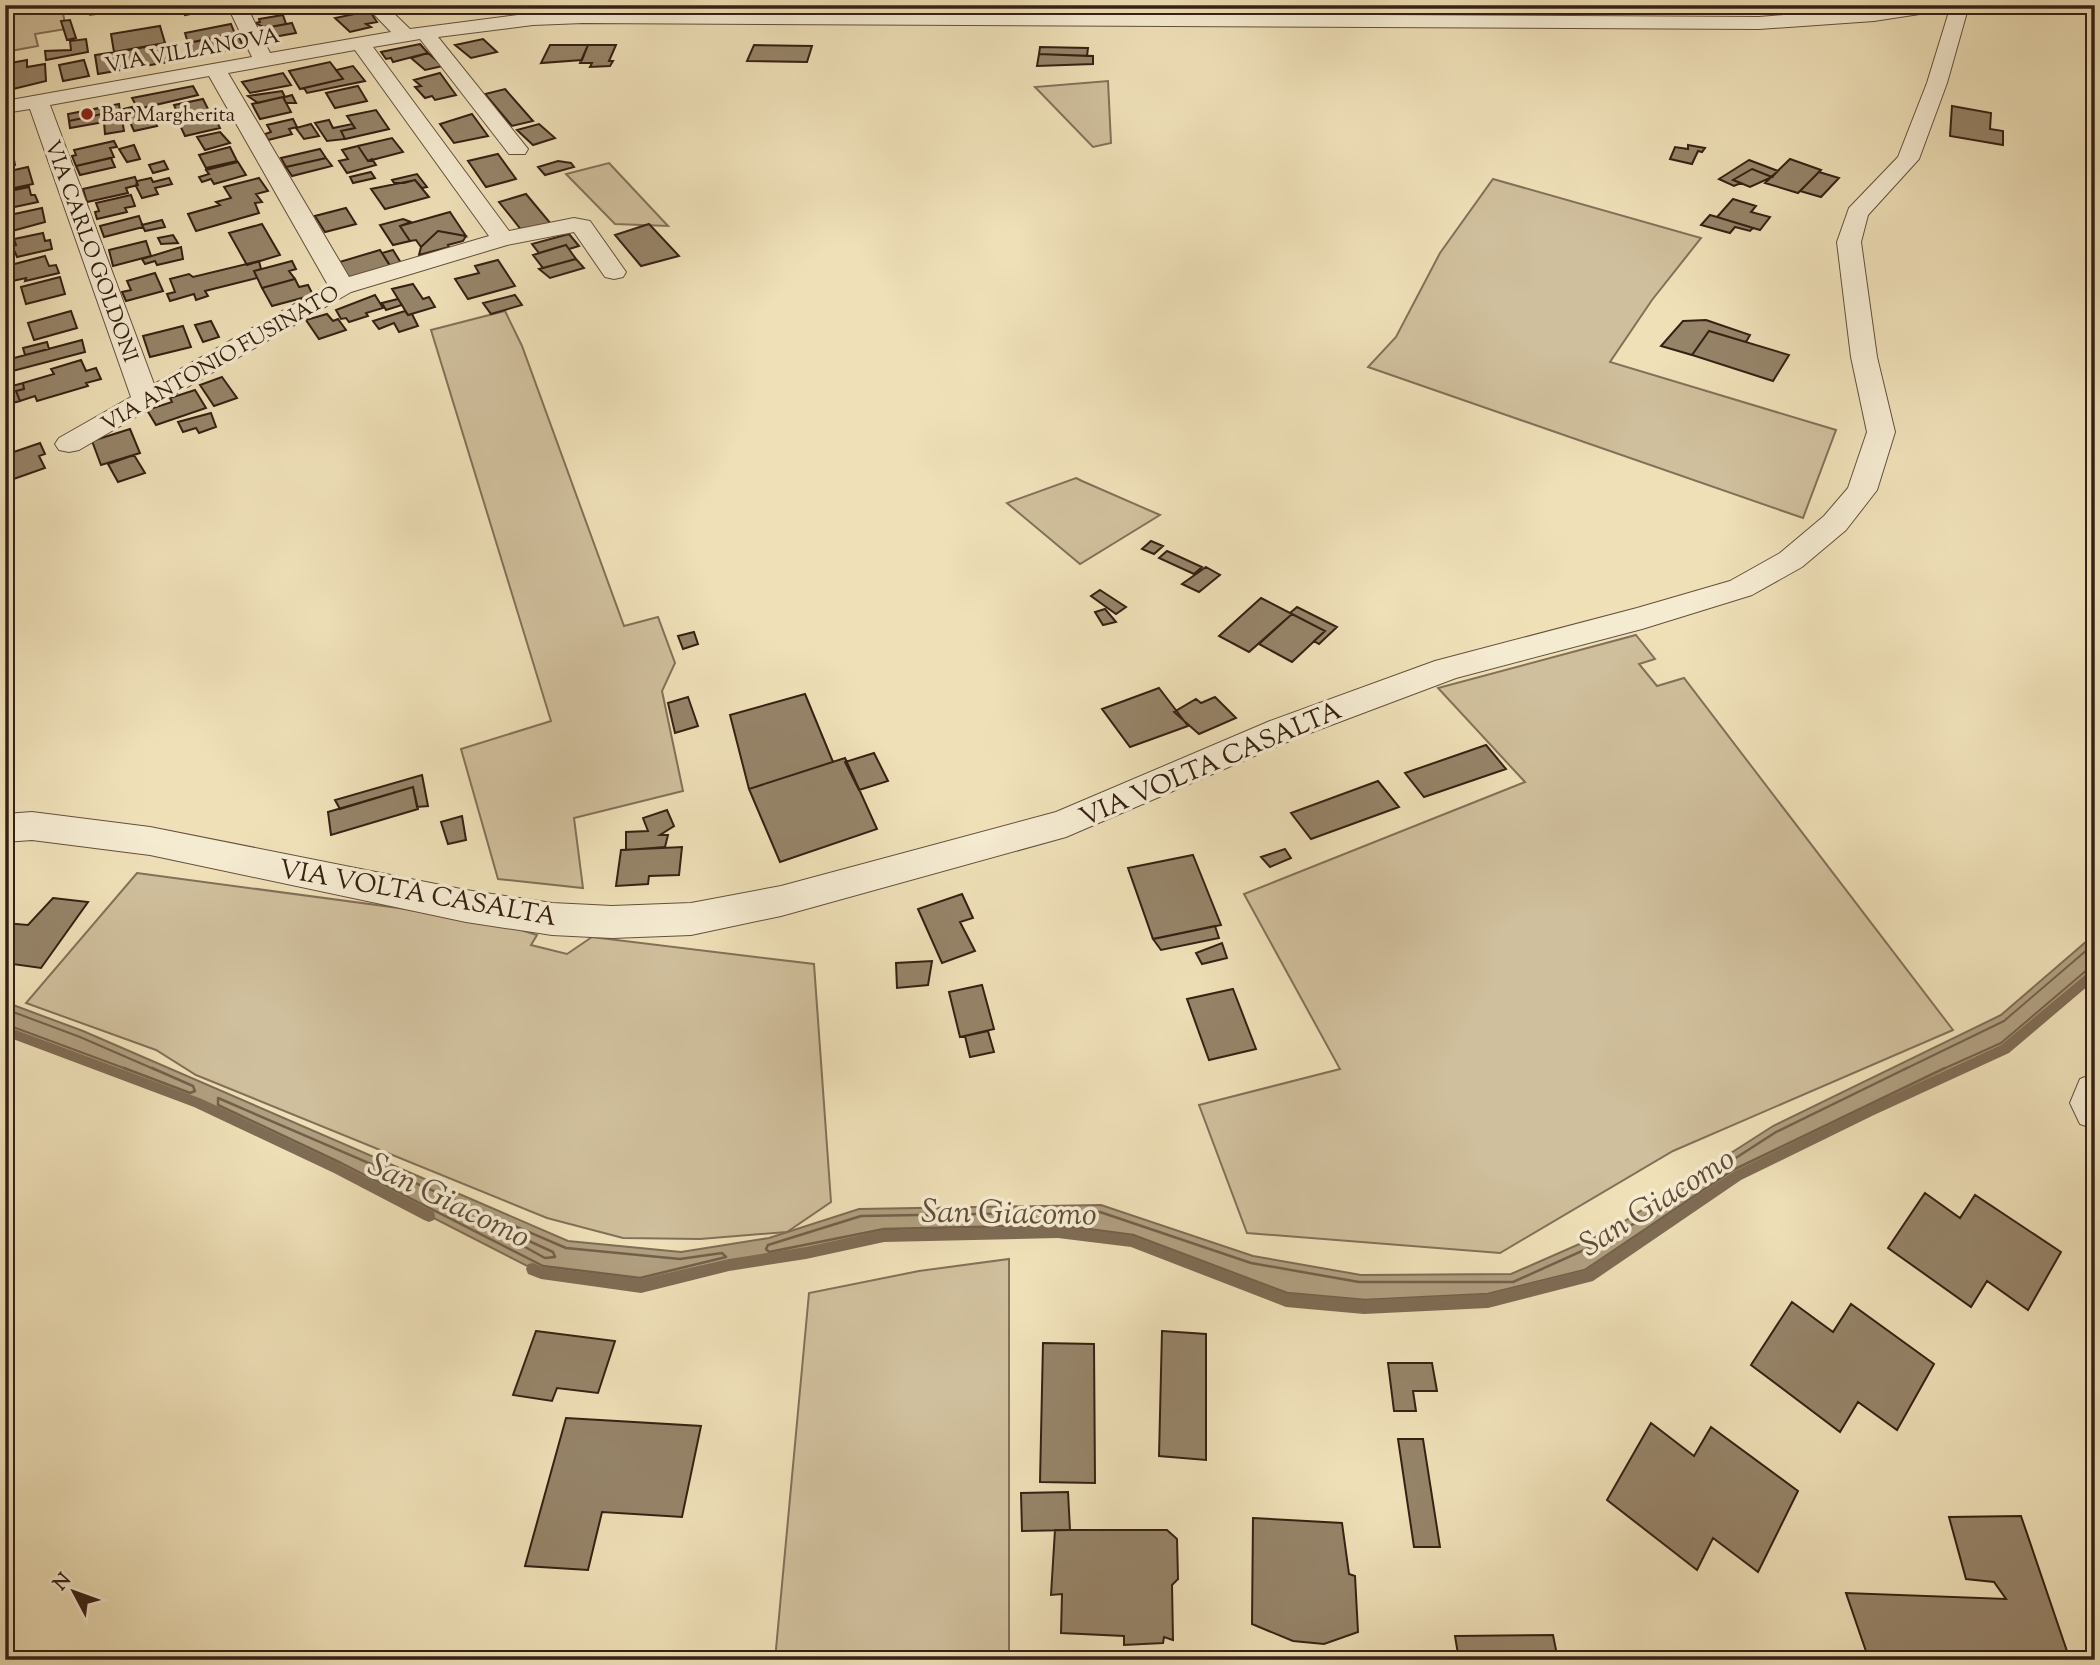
<svg xmlns="http://www.w3.org/2000/svg" width="2100" height="1665" font-family="'Sorts Mill Goudy',serif">
  <rect width="100%" height="100%" fill="#efe0b8"/>
  <filter id="stains"><feTurbulence type="fractalNoise" baseFrequency=".00286" numOctaves="4"/><feColorMatrix values="0 0 0 0 .2 0 0 0 0 .09 0 0 0 0 .02 0 0 0 .5 -.17"/></filter>
  <radialGradient id="worn" r=".72"><stop offset=".6" stop-color="#630" stop-opacity="0"/><stop offset="1" stop-color="#630" stop-opacity=".3"/></radialGradient>
  <path fill="#d0bf9c" stroke="#837058" stroke-width="2" d="M5,5H144L90,15L88,8L63,13L66,29L35,34L38,46L5,52Z
    M1108,81L1111,143L1093,147L1035,87Z
    M609,163L668,226L615,224L566,174Z
    M1493,179L1701,238L1652,300L1610,362L1836,430L1803,518L1368,367L1396,337L1440,253Z
    M505,311L522,346L624,626L658,617L675,663L662,691L683,791L574,818L583,888L498,879L461,749L551,721L431,330Z
    M1076,478L1082,481L1160,515L1080,564L1007,503Z
    M1636,635L1655,659L1639,664L1657,686L1684,678L1953,1030L1673,1151L1500,1253L1247,1233L1199,1105L1340,1069L1244,894L1525,782L1438,688Z
    M137,873L489,920L537,935L531,945L567,954L592,937L814,964L831,1202L787,1232L700,1239L623,1238L547,1218L196,1075L156,1050L26,1003Z
    M1009,1259V1660H775L809,1293L919,1271Z"/>
  <path fill="#b09f80" stroke="#7f6c54" stroke-width="2" d="M2095,934V973L2005,1049L1870,1111L1737,1176L1588,1276L1488,1301L1364,1307L1286,1300L1131,1241L1058,1232L884,1236L806,1253L729,1265L641,1286L541,1273L338,1169L198,1103L5,1030V1002L83,1031L568,1241L681,1252L769,1238L859,1209L1101,1205L1253,1256L1361,1275L1511,1274L1609,1231L1773,1126L2001,1015Z"/>
  <g fill="none" stroke-linecap="round" stroke-linejoin="round">
    <path stroke="#73604a" stroke-width="2" d="M5,1009L80,1037L156,1070
      M5,1024L129,1070
      M1903,1070L2004,1021L2095,943
      M1941,1070L2001,1043L2088,969L2095,968"/>
    <path stroke="#73604a" stroke-width="2.5" d="M124,1068L190,1093L195,1091L193,1086L152,1068
      M1907,1068L1776,1132L1613,1237L1513,1282H1359L1251,1263L1100,1212L861,1216L768,1245L766,1249L769,1252L884,1229L1058,1225L1133,1235L1287,1293L1365,1300L1488,1294L1585,1270L1733,1170L1945,1068
      M218,1098L566,1248L680,1259L722,1253L726,1257L640,1278L543,1266L341,1163L218,1105Z
      M529,1241L553,1252L555,1257L545,1258L525,1247L524,1243Z"/>
    <path fill="#7f6c54" fill-rule="evenodd" d="M2095,968V980L2009,1053L1874,1115L1741,1180L1593,1281L1488,1308L1364,1314L1286,1307L1131,1247L1058,1238L884,1242L806,1259L729,1271L641,1293L541,1279L528,1274L526,1269L528,1264L533,1263L542,1267L641,1279L729,1259L806,1247L884,1230L1058,1226L1131,1235L1286,1293L1364,1300L1488,1294L1585,1270L1733,1172L1866,1107L2001,1045L2091,970Z
      M5,1026L202,1099L342,1165L434,1212L435,1216L434,1220L429,1222L424,1220L334,1173L194,1107L5,1036Z"/>
  </g>
  <path fill="#968469" stroke="#362013" stroke-width="2" d="M181,5H214L216,9L185,15Z
    M323,5H352L347,6L349,10L330,14Z
    M359,13H371L377,22L366,24L371,27L350,32L335,18Z
    M283,15L286,24L265,28L255,23L260,22L259,19Z
    M70,20L76,38L67,40L61,21Z
    M292,23L296,33L268,38L265,28Z
    M231,24L235,34L188,43L185,33Z
    M160,26L165,43L114,52L111,34Z
    M237,33L244,48L193,56L188,43Z
    M86,39L88,52L46,60L45,51L71,50L70,41Z
    M483,39L497,52L471,58L455,45Z
    M165,43L169,62L138,67L135,49Z
    M420,44L428,53L393,62L391,58L386,59L381,52Z
    M550,45H588L582,60L541,63Z
    M588,45H616L609,61H613L610,66L590,67L592,63H580Z
    M754,45L812,46L807,62L747,61Z
    M1040,47L1088,48L1087,56L1039,54Z
    M135,49L138,67L98,74L95,55Z
    M428,53L443,66L425,70L411,58Z
    M1039,54L1093,56V64L1037,66Z
    M27,60V67L45,64L46,81L5,91V64Z
    M84,60L89,76L63,81L59,65Z
    M330,62L343,79L300,89L289,71Z
    M353,66L365,81L307,93L304,88L343,79L336,70Z
    M283,73L291,85L250,93L242,82Z
    M440,73L456,95L435,100L432,96L425,98L415,87L421,86L414,80Z
    M193,86L198,95L138,109L132,98Z
    M358,86L367,101L335,108L326,93Z
    M505,89L533,121L512,126L485,94Z
    M282,91L285,97L292,95L296,103H286L283,97L258,103L248,96Z
    M283,97L291,112L260,119L252,104Z
    M203,99L210,113L180,119L174,105Z
    M119,104L121,119L70,128L68,114Z
    M1952,106L1991,113L1990,129L2003,131V145L1950,136Z
    M106,107L107,113L69,121L68,114Z
    M132,107L135,112H140L144,122L154,120L157,126L134,131L124,109Z
    M376,110L389,129L345,139L341,131L355,128L347,116Z
    M213,114L220,128L185,136L178,121Z
    M472,114L488,136L454,143L440,124Z
    M122,119L124,131L105,134L104,122Z
    M293,119L297,127L289,129L292,134L268,140L265,134L271,132L267,125Z
    M329,120L333,128L352,124L355,128L341,131L345,139L327,141L315,123Z
    M311,124L319,136L304,139L296,128Z
    M539,124L555,138L533,145L517,130Z
    M220,132L230,143L205,150L197,137Z
    M392,138L403,152L368,161L358,146Z
    M114,141L117,147L110,148L114,157L76,166L72,156L76,155L74,150Z
    M134,145L140,159L127,162L119,149Z
    M1688,145L1705,148L1702,152L1698,151L1692,164L1670,159L1675,147L1688,149Z
    M358,146L368,161L372,159L376,165L347,173L339,161L348,159L342,150Z
    M230,147L237,161L206,168L199,155Z
    M12,149L15,165L5,167V151Z
    M320,149L326,158L286,167L281,158Z
    M498,154L516,179L486,187L468,161Z
    M111,158L115,167L80,175L76,166Z
    M326,158L332,166L292,176L286,167Z
    M1790,159L1821,170L1798,193L1765,183Z
    M1749,160L1778,171L1772,177L1752,169L1733,180L1741,183L1734,186L1719,179Z
    M164,161L168,169L153,173L149,165Z
    M558,161L571,163L574,167L545,175L538,167Z
    M238,162L246,175L214,184L211,179L202,182L199,177L209,174L206,170Z
    M28,167L33,184L5,190V172Z
    M1752,169L1772,177L1750,187L1733,180Z
    M371,172L375,178L353,183L350,177Z
    M1819,172L1839,178L1821,197L1800,191Z
    M417,174L427,187L422,188L415,180L404,183H394L392,180Z
    M135,177L138,185L126,188L128,193L87,202L83,189Z
    M151,178L153,182L169,178L172,184L155,188L158,194L142,198L136,186L137,181Z
    M259,178L268,191L256,194L262,202L255,203L259,213L196,231L188,214L220,205L216,202L231,198L224,187Z
    M415,180L429,197L385,209L371,189Z
    M29,187L31,195H35L38,202L5,209V192Z
    M526,194L551,224L523,232L499,202Z
    M131,195L135,206L125,208L127,212L97,219L95,212L99,211L96,203Z
    M1733,199L1756,206L1751,212L1770,217L1760,230L1717,217Z
    M42,208L45,222L5,233V216Z
    M346,208L356,224L325,232L315,216Z
    M450,212L466,236L438,231L421,247L416,240L410,241L400,226Z
    M1710,215L1717,217L1753,228L1750,231L1735,227L1730,233L1701,225Z
    M139,216L143,227L104,237L100,226Z
    M403,219L411,222L400,226L410,241L393,245L380,225Z
    M162,220L165,227L145,231L142,225Z
    M262,224L280,255L247,265L229,233Z
    M649,224L679,256L641,266L615,235Z
    M438,231L466,236L463,241L448,245L449,247L419,255L421,247Z
    M43,233L45,241L50,240L52,249L17,257L15,252L5,254V248L16,245L14,239Z
    M569,234L579,246L569,249L566,245L539,253L532,244Z
    M173,235L178,243L161,244L158,238Z
    M146,241L151,256L113,266L109,250Z
    M566,245L576,259L543,268L533,255Z
    M181,247L183,259L157,265L155,261L145,264L142,259Z
    M380,250L391,267L347,280L336,263Z
    M393,250L401,263L390,266L382,253Z
    M45,256L49,266L56,265L59,273L25,281L26,278L12,281L7,266Z
    M576,259L584,268L550,278L539,269Z
    M498,260L515,286L468,299L455,279L479,273L475,266Z
    M259,261L261,269L254,271L257,278L205,291L208,296L196,300L194,294L170,301L167,294L175,292L170,279L189,274L193,277Z
    M292,261L296,269L289,271L295,279L262,288L254,271Z
    M155,273L163,291L126,301L122,292L131,290L127,281Z
    M60,277L65,294L26,304L21,287Z
    M295,279L299,287L308,285L313,295L272,306L262,288Z
    M413,284L423,299L429,297L435,307L408,315L392,289Z
    M375,295L383,308L366,313L368,316L349,322L346,318L341,319L336,310Z
    M515,295L522,305L491,314L483,303Z
    M398,299L402,305L386,310L382,303Z
    M71,311L77,328L34,340L28,323Z
    M405,311L408,315L412,314L418,326L399,332L394,323L379,329L373,321Z
    M327,314L333,321L338,319L346,330L319,339L306,320Z
    M1706,320L1750,335L1746,342L1709,331L1692,355L1661,346L1683,321Z
    M211,321L219,337L203,342L195,325Z
    M183,326L191,347L150,357L143,336Z
    M1709,331L1789,355L1773,381L1692,355Z
    M82,340L85,352L5,373V364L14,361V358Z
    M47,342L49,349L25,355L23,348Z
    M81,360L86,371L96,368L101,379L86,383L88,386L37,401L35,396L20,401L16,391L24,389L23,383L54,374L51,369Z
    M222,377L237,398L214,406L200,385Z
    M23,383L24,389L16,391L20,401L5,405V388Z
    M195,390L206,408L156,425L147,410L172,402L170,398Z
    M211,413L216,427L199,433L196,428L183,432L178,422Z
    M130,429L140,453L101,465L92,441Z
    M40,443L45,454L39,456L45,468L5,482V455Z
    M134,455L145,473L118,482L108,464Z
    M1151,541L1163,546L1154,554L1142,549Z
    M1167,551L1202,567L1194,574L1159,558Z
    M1206,567L1220,575L1199,592L1182,584Z
    M1100,590L1126,607L1116,614L1091,596Z
    M1261,598L1292,614L1249,652L1219,636Z
    M1297,607L1337,627L1319,644L1314,641L1325,631L1290,613Z
    M1105,609L1116,622L1103,625L1095,612Z
    M1292,614L1325,631L1292,662L1259,644Z
    M694,632L698,644L683,649L678,636Z
    M1159,688L1188,726L1130,747L1102,709Z
    M805,694L833,762L749,789L730,715Z
    M688,697L698,726L675,733L668,703Z
    M1215,697L1236,718L1199,734L1174,712L1196,699L1201,703Z
    M1486,745L1506,769L1424,797L1405,773Z
    M874,753L888,781L859,790L845,762Z
    M845,758L877,829L780,862L749,789Z
    M422,775L428,806L417,807L413,787L340,809L335,800Z
    M1378,781L1399,807L1311,839L1291,813Z
    M413,787L418,809L331,835L328,812Z
    M667,810L674,826L660,835H668L665,847L626,850V832L648,831L643,818Z
    M462,816L466,840L448,844L441,822Z
    M682,847L679,875L649,876L648,884L616,886L621,850Z
    M1285,849L1291,858L1270,867L1261,857Z
    M1193,855L1221,925L1153,939L1128,868Z
    M962,894L973,918L960,922L975,951L942,963L918,909Z
    M53,898L88,902L41,968L5,963V923L28,925Z
    M1215,926L1219,938L1161,950L1153,939Z
    M1222,943L1227,958L1202,964L1196,953Z
    M932,961L928,985L897,988L896,963Z
    M982,985L994,1029L960,1037L949,992Z
    M1233,989L1256,1049L1209,1060L1187,999Z
    M988,1031L994,1052L970,1057L965,1036Z
    M1925,1193L1960,1218L1975,1195L2061,1252L2028,1310L1987,1281L1971,1307L1888,1248Z
    M1792,1302L1833,1332L1851,1304L1934,1364L1897,1430L1858,1402L1840,1432L1751,1365Z
    M536,1331L615,1341L598,1393L557,1388L552,1401L513,1395Z
    M1162,1331L1206,1334V1460L1159,1456Z
    M1043,1343L1094,1344L1095,1483L1040,1482Z
    M1388,1363H1432L1437,1391H1413L1416,1411H1394Z
    M566,1418L701,1426L682,1517L602,1512L588,1570L525,1566Z
    M1651,1423L1694,1456L1711,1427L1798,1491L1758,1572L1713,1538L1697,1570L1607,1500Z
    M1398,1439H1423L1440,1547H1414Z
    M1068,1492L1070,1530L1022,1531L1021,1493Z
    M2021,1516L2070,1660H1869L1846,1593L2006,1599L1994,1582L1966,1579L1949,1517Z
    M1253,1518L1342,1523L1349,1574L1355,1576L1358,1632L1324,1644L1293,1641L1252,1624Z
    M1055,1530H1167L1177,1539L1178,1579L1172,1585L1173,1640L1164,1637L1163,1643L1124,1645V1636L1061,1633L1062,1594L1051,1595Z
    M1553,1635L1558,1660H1459L1455,1636Z"/>
  <g fill="none" stroke-linecap="round" stroke-linejoin="round">
    <g stroke="#64503c" stroke-width="2">
      <path id="minor" d="M227,5H246L270,53L391,32L365,5H385L410,29L533,13L583,11L1759,17L1900,5H1948L1939,11L1874,21L1759,29L583,23L533,25L438,37L528,149L525,154H509L420,39L373,47L509,231L574,218L590,221L626,272L623,277L614,279L605,277L574,232L507,245L351,292L79,450L69,452L59,450L55,444L59,438L131,397L30,109L5,113V101L252,57ZM355,50L489,236L349,277L228,73ZM209,76L328,285L154,384L50,105Z
        M1951,5H1969L1947,83L1919,159L1868,215L1861,242L1877,357L1895,432L1877,490L1846,530L1802,567L1752,595L1642,629L1456,678L1294,739L1066,837L781,916L691,935L612,938L552,935L466,922L150,855L32,840L5,842V814L32,812L150,827L466,890L552,903L612,906L691,903L781,886L1056,812L1270,721L1435,661L1637,608L1730,581L1780,553L1824,516L1848,488L1867,432L1851,357L1837,242L1849,208L1898,157L1927,83Z
        M2095,1073V1129L2080,1124L2070,1103L2080,1079Z"/>
    </g>
    <use href="#minor" fill="#f5ebd1" fill-rule="evenodd"/>
  </g>
  <circle fill="#8f2418" stroke="#f5ebd1" stroke-width="2.5" cx="87" cy="114" r="7"/>
  <g text-anchor="middle" stroke-width="7" stroke-linejoin="round" paint-order="stroke">
    <g font-size="21" fill="#362013" stroke="#f5ebd1">
      <text transform="translate(192 50) rotate(-10)" y="7">VIA VILLANOVA</text>
      <text transform="translate(92 251) rotate(70)" y="7">VIA CARLO GOLDONI</text>
      <text transform="translate(220 358) rotate(-30)" y="7">VIA ANTONIO FUSINATO</text>
    </g>
    <g font-size="21" fill="#362013" stroke="#f5ebd1" text-anchor="start">
      <text x="101" y="121">Bar Margherita</text>
    </g>
    <g font-size="26" fill="#362013" stroke="#f5ebd1">
      <text transform="translate(1210 763) rotate(-23)" y="9">VIA VOLTA CASALTA</text>
      <text transform="translate(418 892) rotate(10)" y="9">VIA VOLTA CASALTA</text>
    </g>
    <g font-size="33" font-style="italic" fill="#614c39" stroke="#f5ebd1">
      <text transform="translate(450 1199) rotate(26)" y="12">San Giacomo</text>
      <text transform="translate(1656 1200) rotate(-32)" y="12">San Giacomo</text>
      <text transform="translate(1009 1211) rotate(1)" y="12">San Giacomo</text>
    </g>
  </g>
  <rect width="2100" height="1665" fill="none" stroke="#efe0b8" stroke-width="28"/>
  <rect x="7" y="7" width="2086" height="1651" fill="none" stroke="#362013" stroke-width="3.5"/>
  <rect x="14" y="14" width="2072" height="1637" fill="none" stroke="#362013" stroke-width="2"/>
  <g transform="translate(74 1592) rotate(311)" stroke="#f5ebd1" stroke-width="5" paint-order="stroke">
  <path d="M0-5L12 26L0 18L-12 26Z" fill="#362013"/>
  <text y="-10" font-size="19" font-weight="bold" text-anchor="middle" fill="#362013">N</text>
  </g>
  <rect width="100%" height="100%" filter="url(#stains)"/>
  <rect width="100%" height="100%" fill="url(#worn)"/>
</svg>
